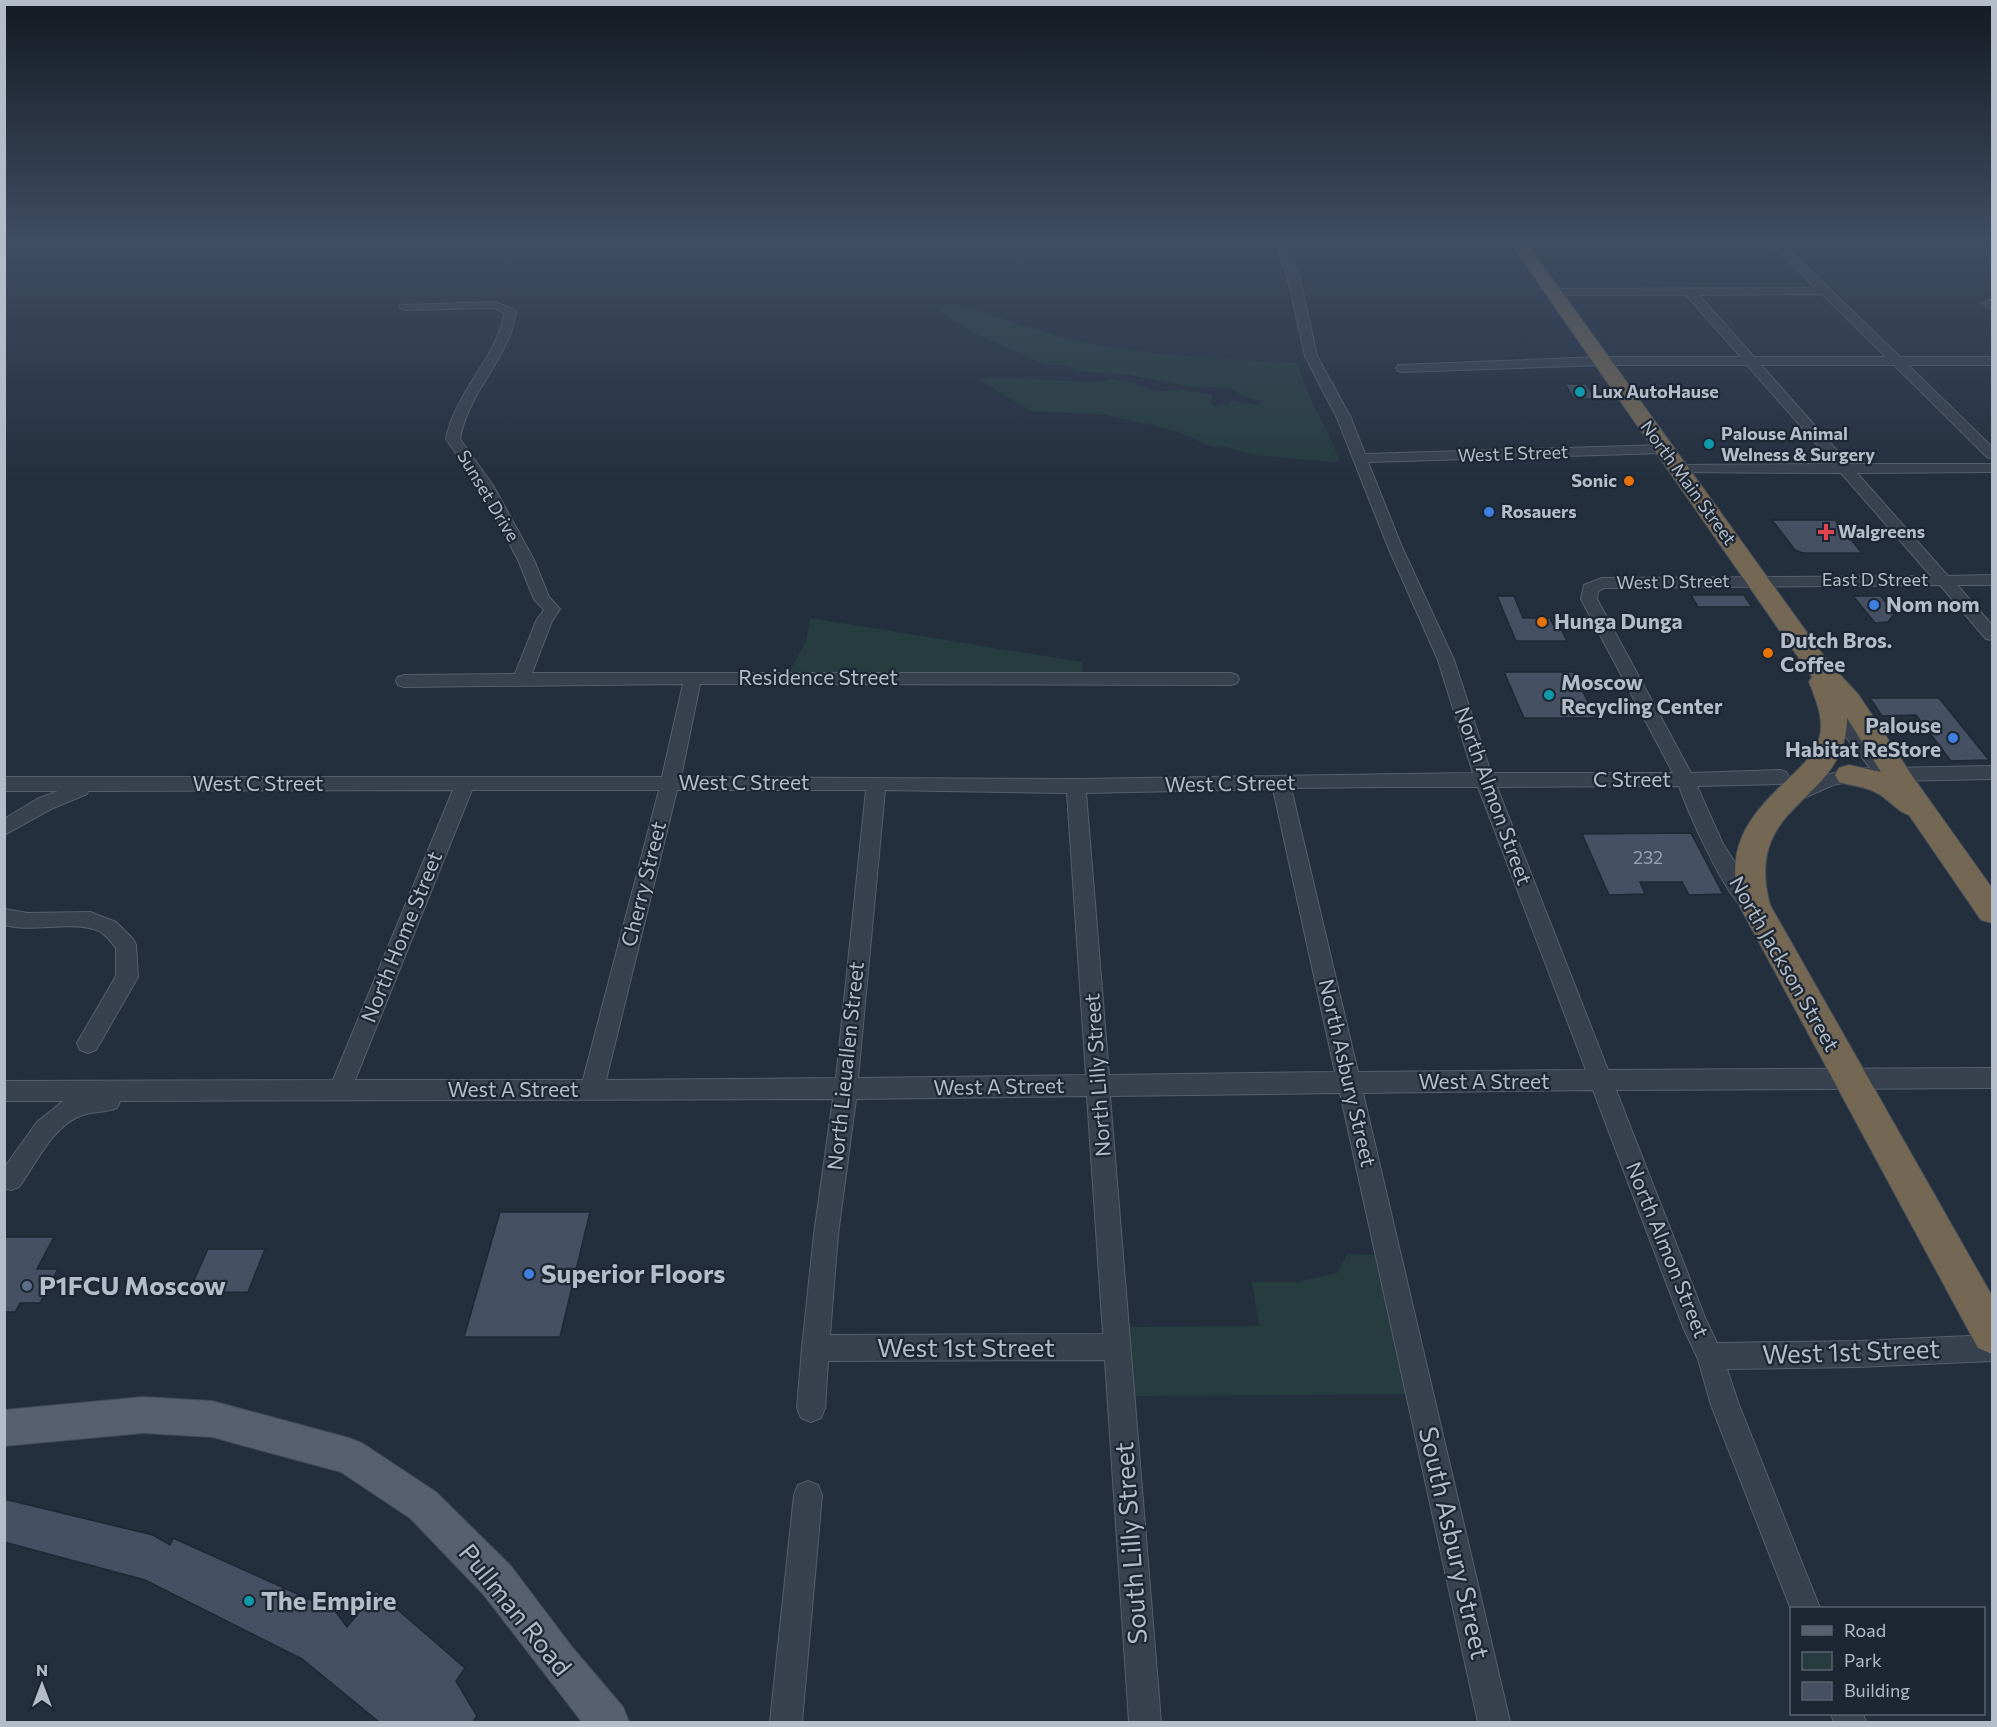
<svg xmlns="http://www.w3.org/2000/svg" width="1997" height="1727" font-family="Commissioner,sans-serif">
  <rect width="100%" height="100%" fill="#242f3e"/>
  <path fill="#263c3f" d="M945,305C987,310 1028,330 1069,339C1144,356 1222,359 1298,363C1305,395 1328,428 1340,461L1332,462L1252,455L1226,447L1211,446L1177,432L1152,425L1105,415L1031,411L981,381L980,379C1006,373 1100,388 1111,379L1135,383L1156,392L1180,389L1212,395L1211,404L1214,406L1228,404L1230,400L1258,405L1262,401L1245,397L1231,388L1186,386L1130,375L1076,371L1066,365H1045L978,335L940,312V307Z
    M810,618L1082,662L1083,680L786,678L806,641Z
    M1347,1254L1375,1255L1407,1394L1135,1396L1128,1327L1259,1326L1252,1282H1298L1337,1273Z"/>
  <path fill="#455162" stroke="#1f2835" stroke-width="1.5" d="M1565,384H1586L1596,399H1574Z
    M1772,520H1835L1862,553H1803L1795,550Z
    M1691,595H1744L1752,607H1698Z
    M1497,596H1514L1523,618H1550L1553,625H1559L1567,641H1516Z
    M1853,596H1881L1894,614L1888,622L1875,623Z
    M1504,672H1573L1596,718H1524Z
    M1870,698H1939L1989,760L1951,761L1916,715L1882,716Z
    M1691,833L1723,894L1689,895L1682,882H1640L1645,894L1609,895L1582,834Z
    M500,1212H590L560,1337H464Z
    M4,1237H54L37,1269H58L40,1303H20L15,1312H4Z
    M208,1249H265L248,1292L188,1293Z
    M4,1499L153,1535L170,1545L173,1538L335,1611L347,1627L376,1591L465,1668L456,1681L477,1716L473,1722H379L302,1659L145,1580L4,1542Z"/>
  <g fill="none" stroke-linecap="round" stroke-linejoin="round">
    <g stroke="#565f6c" stroke-width="2">
      <path id="minor" d="M1274,238H1284L1299,275L1317,356L1351,418L1365,454L1664,445L1671,449L1664,453L1368,462L1402,547L1454,660L1491,773H1673L1581,599L1584,585L1602,578L1931,576L1841,473L1672,472L1670,469L1672,466L1677,465L1834,464L1747,365H1601L1402,372L1398,371L1396,368L1398,365L1601,357H1741L1686,295H1552L1546,292L1552,289L1815,288L1766,238H1777L1900,357H1992V365H1908L1992,447V458L1987,457L1894,365H1761L1849,464H1992V472L1857,473L1948,576L1992,575V585H1957L1992,625V640L1986,639L1940,585L1604,588L1598,591L1597,599L1691,773L1780,770L1786,772L1789,777L1786,782L1780,784L1697,786L1723,844L1761,903L1758,909C1754,910 1749,912 1745,909C1726,898 1687,810 1679,786L1497,787L1608,1070L1992,1068V1088L1616,1090L1706,1320L1717,1343L1858,1341L1992,1335V1361L1858,1367L1727,1369L1739,1405L1820,1608H1792V1612L1711,1405L1698,1359L1683,1327L1593,1090L1363,1093L1510,1722H1478L1340,1093L1110,1096L1161,1722H1129L1105,1360L828,1361L825,1408L821,1418L811,1422L801,1418L797,1408L802,1348L814,1234L833,1099L120,1101L117,1108C105,1113 92,1111 80,1116C52,1127 36,1164 19,1187L11,1190L4,1188V1168L37,1122L63,1101H4V1081L333,1080L453,790L88,791L87,794L51,809L4,835V819L37,799L58,791H4V777H662L683,684L404,687L398,685L396,681L398,677L404,675L515,674L536,621L544,610L534,599L518,560L480,487L446,439C455,392 500,353 504,313L494,308L405,310L399,307L401,305L495,302L516,311C512,355 468,391 460,439L494,487L534,560L549,597L560,609L552,621L532,673H1231L1237,675L1239,679L1237,683L1231,685L700,684L681,777L1076,779L1473,773L1438,660L1388,547L1337,418L1305,356L1287,275ZM1822,294L1886,357H1754L1699,295ZM1383,787H1478L1586,1070L1358,1072L1291,788ZM1273,789L1335,1072L1109,1075L1086,793ZM472,790H659L583,1080H355ZM677,790H866L836,1078L606,1080ZM885,790L1067,793L1086,1075L858,1078ZM1087,1096L1103,1334L830,1335L838,1234L856,1099Z
        M1876,238H1942L1945,241L1940,244H1878L1873,241Z
        M1989,300H1992V309L1988,308L1983,303Z
        M1835,703L1841,705L1851,722L1868,739L1888,768L1992,766V779L1849,782L1833,785L1795,802L1788,800L1786,795L1788,790C1816,777 1839,769 1870,768C1856,748 1839,731 1826,709L1829,705Z
        M4,909L28,913L90,912L116,922L133,939L136,945L138,977L96,1050L88,1053L80,1050L77,1043L116,976V948C111,942 106,935 99,931C75,920 33,933 4,925Z
        M808,1481L818,1485L822,1495L802,1722H770L794,1495L798,1485Z
        M1831,1714H1863L1866,1722H1834Z"/>
    </g>
    <g stroke="#414a57" stroke-width="2">
      <path id="major" d="M143,1397L212,1401L349,1438L362,1443L436,1492L511,1566L572,1647L623,1707L629,1722H582L483,1594L410,1518L341,1472L212,1437L143,1433L4,1446V1410Z"/>
    </g>
    <g stroke="#434c59" stroke-width="2">
      <path id="highway" d="M1507,238H1523L1829,663L1858,694L1915,780L1992,888V923L1981,920L1909,815C1896,811 1889,799 1877,793C1865,786 1852,786 1839,782L1835,775L1839,768L1849,765L1881,772L1847,718C1846,805 1742,800 1770,905L1992,1296V1354L1978,1348L1740,907C1725,847 1746,819 1788,779C1800,768 1814,755 1819,739C1825,720 1816,700 1809,682L1812,677Z"/>
    </g>
    <use href="#minor" fill="#38414e" fill-rule="evenodd"/>
    <use href="#major" fill="#56606e" fill-rule="evenodd"/>
    <use href="#highway" fill="#746855" fill-rule="evenodd"/>
  </g>
  <linearGradient id="sky" x2="0" y2="1"><stop stop-color="#141a22"/><stop offset="0.5" stop-color="#3f4d63"/><stop offset="1" stop-color="#3f4d63" stop-opacity="0"/></linearGradient>
  <rect width="1997" height="480" fill="url(#sky)"/>
  <g fill="#0f9aa8" stroke="#1d2633" stroke-width="2">
    <circle cx="1580" cy="392" r="6"/>
    <circle cx="1709" cy="444" r="6"/>
    <circle cx="1549" cy="695" r="6"/>
    <circle cx="249" cy="1601" r="6"/>
  </g>
  <g fill="#e8710a" stroke="#1d2633" stroke-width="2">
    <circle cx="1629" cy="481" r="6"/>
    <circle cx="1542" cy="622" r="6"/>
    <circle cx="1768" cy="653" r="6"/>
  </g>
  <g fill="#3f7fe0" stroke="#1d2633" stroke-width="2">
    <circle cx="1489" cy="512" r="6"/>
    <circle cx="1874" cy="605" r="6"/>
    <circle cx="1953" cy="738" r="6"/>
    <circle cx="529" cy="1274" r="6"/>
  </g>
  <path fill="#e0444e" stroke="#1d2633" stroke-width="2" d="M1823 523h6v6h6v6h-6v6h-6v-6h-6v-6h6z"/>
  <circle fill="#5c6f8a" stroke="#1d2633" stroke-width="2" cx="27" cy="1286" r="6"/>
  <g text-anchor="middle" stroke-width="4.5" stroke-linejoin="round" paint-order="stroke">
    <g font-size="18" font-weight="bold" fill="#b4bcc9" stroke="#1d2633" text-anchor="start">
      <text x="1592" y="398">Lux AutoHause</text>
      <text x="1721" y="440">Palouse Animal<tspan x="1721" dy="21">Welness &amp; Surgery</tspan></text>
      <text x="1617" y="487" text-anchor="end">Sonic</text>
      <text x="1501" y="518">Rosauers</text>
      <text x="1838" y="538">Walgreens</text>
    </g>
    <g font-size="18" fill="#b4bcc9" stroke="#1d2633">
      <text transform="translate(1513 454) rotate(-2)" y="6">West E Street</text>
      <text transform="translate(1688 483) rotate(54)" y="6">North Main Street</text>
      <text transform="translate(488 496) rotate(59)" y="6">Sunset Drive</text>
      <text x="1875" y="586">East D Street</text>
      <text transform="translate(1673 582) rotate(-1)" y="6">West D Street</text>
    </g>
    <g font-size="18" fill="#98a1af">
      <text x="1648" y="864">232</text>
    </g>
    <g font-size="21" font-weight="bold" fill="#b4bcc9" stroke="#1d2633" text-anchor="start">
      <text x="1886" y="612">Nom nom</text>
      <text x="1554" y="629">Hunga Dunga</text>
      <text x="1780" y="648">Dutch Bros.<tspan x="1780" dy="24">Coffee</tspan></text>
      <text x="1561" y="690">Moscow<tspan x="1561" dy="24">Recycling Center</tspan></text>
      <text x="1941" y="733" text-anchor="end">Palouse<tspan x="1941" dy="24">Habitat ReStore</tspan></text>
    </g>
    <g font-size="21" fill="#b4bcc9" stroke="#1d2633">
      <text x="818" y="685">Residence Street</text>
      <text x="1632" y="787">C Street</text>
      <text x="744" y="790">West C Street</text>
      <text x="258" y="791">West C Street</text>
      <text transform="translate(1230 784) rotate(-1)" y="7">West C Street</text>
      <text transform="translate(1493 796) rotate(70)" y="7">North Almon Street</text>
      <text transform="translate(644 884) rotate(-76)" y="7">Cherry Street</text>
      <text transform="translate(402 937) rotate(-68)" y="7">North Home Street</text>
      <text transform="translate(1784 964) rotate(60)" y="7">North Jackson Street</text>
      <text transform="translate(846 1066) rotate(-84)" y="7">North Lieuallen Street</text>
      <text transform="translate(1347 1073) rotate(77)" y="7">North Asbury Street</text>
      <text transform="translate(1098 1075) rotate(-94)" y="7">North Lilly Street</text>
      <text x="1484" y="1089">West A Street</text>
      <text transform="translate(999 1087) rotate(-1)" y="7">West A Street</text>
      <text x="513" y="1097">West A Street</text>
      <text transform="translate(1667 1250) rotate(68)" y="7">North Almon Street</text>
    </g>
    <g font-size="26" font-weight="bold" fill="#b4bcc9" stroke="#1d2633" text-anchor="start">
      <text x="541" y="1283">Superior Floors</text>
      <text x="39" y="1295">P1FCU Moscow</text>
      <text x="261" y="1610">The Empire</text>
    </g>
    <g font-size="26" fill="#b4bcc9" stroke="#1d2633">
      <text x="966" y="1357">West 1st Street</text>
      <text transform="translate(1851 1352) rotate(-2)" y="9">West 1st Street</text>
      <text transform="translate(1131 1543) rotate(-94)" y="9">South Lilly Street</text>
      <text transform="translate(1454 1543) rotate(77)" y="9">South Asbury Street</text>
      <text transform="translate(515 1610) rotate(51)" y="9">Pullman Road</text>
    </g>
  </g>
  <rect width="1997" height="1727" fill="none" stroke="#b4bcc9" stroke-width="12"/>
  <rect x="1790" y="1607" width="195" height="108" fill="#1d2633" stroke="#59626f" stroke-width="1.5"/>
  <rect x="1802" y="1626" width="30" height="9" fill="#56606e" stroke="#59626f" stroke-width="1.5"/>
  <text x="1844" y="1637" font-size="18" fill="#b4bcc9">Road</text>
  <rect x="1802" y="1652" width="30" height="18" fill="#263c3f" stroke="#59626f" stroke-width="1.5"/>
  <text x="1844" y="1667" font-size="18" fill="#b4bcc9">Park</text>
  <rect x="1802" y="1682" width="30" height="18" fill="#455162" stroke="#59626f" stroke-width="1.5"/>
  <text x="1844" y="1697" font-size="18" fill="#b4bcc9">Building</text>
  <g transform="translate(42 1685)" stroke="#1d2633" stroke-width="4.5" paint-order="stroke">
  <path d="M0-4.5L10 22L0 15L-10 22Z" fill="#b4bcc9"/>
  <text y="-9" font-size="16" font-weight="bold" text-anchor="middle" fill="#b4bcc9">N</text>
  </g>
</svg>
